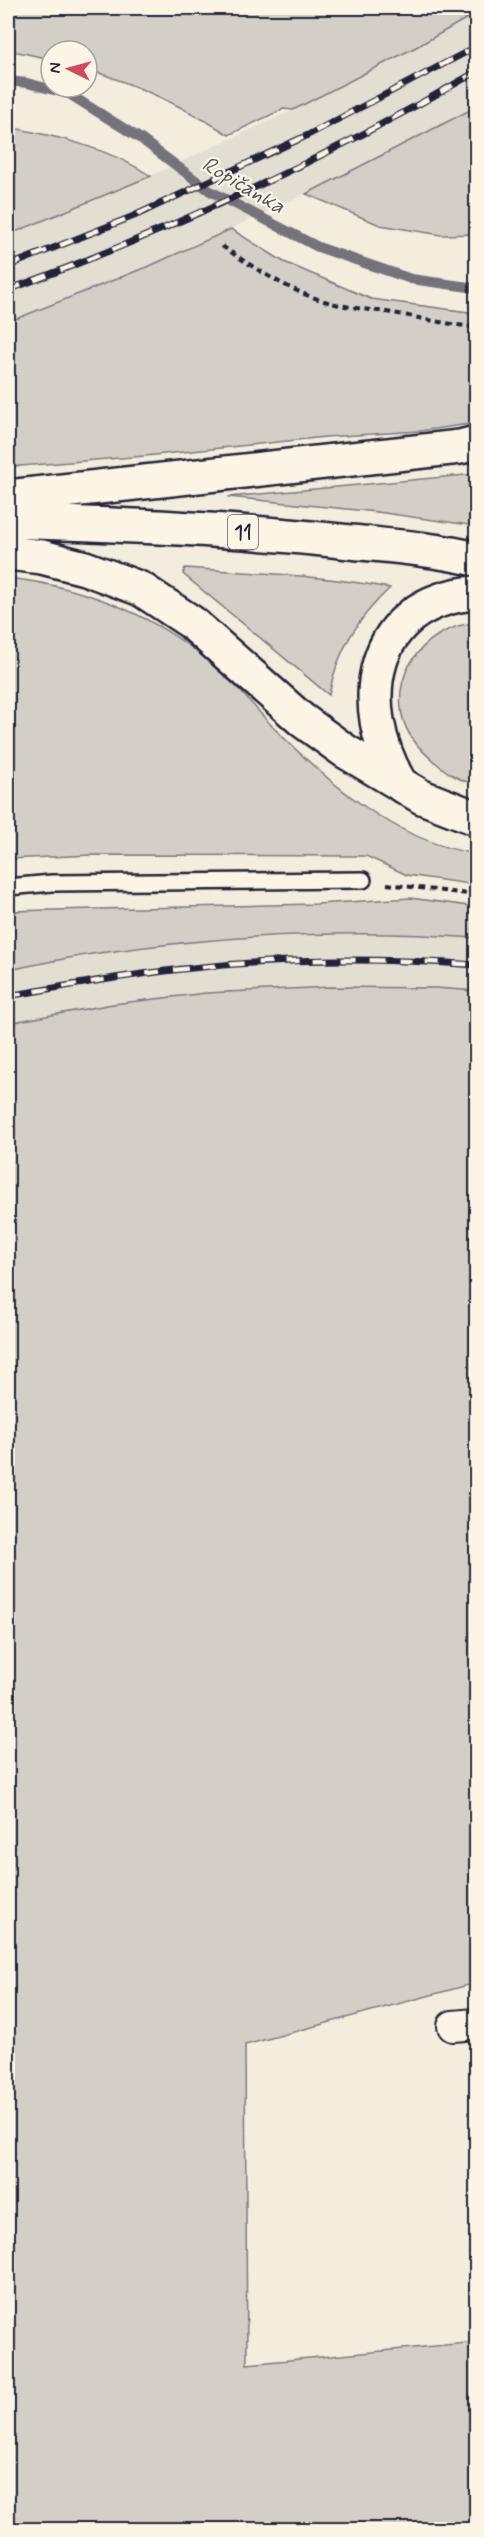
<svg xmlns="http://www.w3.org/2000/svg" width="484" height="2537" font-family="Mynerve,sans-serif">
  <rect width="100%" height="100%" fill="#f3edde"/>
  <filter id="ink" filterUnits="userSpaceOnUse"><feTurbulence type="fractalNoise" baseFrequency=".0167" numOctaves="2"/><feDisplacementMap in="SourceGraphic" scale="12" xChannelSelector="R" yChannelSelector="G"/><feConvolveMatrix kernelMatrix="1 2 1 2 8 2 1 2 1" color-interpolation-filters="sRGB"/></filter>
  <g filter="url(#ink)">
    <path fill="#e3ded2" d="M476,13V107L329,183L204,241L154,264L8,322V235L122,189L293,110L420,45Z
      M330,935H438L476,938V991L436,988L331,987L206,993L113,1004L8,1023V970L105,952L201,940Z"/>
    <path fill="#d4cfc6" stroke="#7b7880" stroke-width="1.5" d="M8,8H476V13L420,45L293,110L283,109L229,135C185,107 137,85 87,69V51H51V59L8,50Z
      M476,107V234L441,235L380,225L306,194Z
      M8,127C56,136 109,148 151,176L8,235Z
      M231,229L284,262L371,299L476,313V423L420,431L325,437L145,456L8,467V322L154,264Z
      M476,474V526L377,512L228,497Z
      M185,568C254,573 322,575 390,588C357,619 337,651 329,695L183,574Z
      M8,578C87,587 157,615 218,669C237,686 254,706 271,725C327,782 394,841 476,854V885L407,875L366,856L92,855L8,859Z
      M476,623V784C460,781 449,774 436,763C421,751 406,735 402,715C392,668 430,626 476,623Z
      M410,898L476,907V938C354,929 228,935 107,952C73,956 40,964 8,970V911L317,904Z
      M331,987L436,988L476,991V1983L245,2045L247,2364L476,2342V2529H8V1023L113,1004L206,993Z"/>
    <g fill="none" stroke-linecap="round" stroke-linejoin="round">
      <path stroke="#75727b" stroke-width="10" d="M8,81L27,83L69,94L141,139L210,191L318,247L411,279L476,288"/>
    </g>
    <path fill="#bfbab6" stroke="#22223b" stroke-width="1.5" d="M471,2080H476V2150H474Z"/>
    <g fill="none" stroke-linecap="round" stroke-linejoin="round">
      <g stroke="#22223b" stroke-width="20">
        <path id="lane" d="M8,887L52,883L363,880"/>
      </g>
      <g stroke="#22223b" stroke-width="34">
        <path id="street" d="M453,2026L476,2024"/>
      </g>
      <g stroke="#22223b" stroke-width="38">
        <path id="secondary" d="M8,497L460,447L476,443
          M8,553L42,557L85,568L141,589L191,622L302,720L345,751L422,797L476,818
          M401,785C353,705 368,601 476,593"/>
      </g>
      <g stroke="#22223b" stroke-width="38">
        <path id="primary" d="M8,521C122,525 236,529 350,542C392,546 435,549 476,559"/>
      </g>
      <path stroke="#22223b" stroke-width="4" stroke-dasharray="6 4.5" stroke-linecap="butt" d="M222,246C260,272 299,298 345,306C365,310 385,311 404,315C429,320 452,325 476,327
        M387,884L476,895"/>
      <use href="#lane" stroke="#fcf5e5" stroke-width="15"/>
      <use href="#street" stroke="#fcf5e5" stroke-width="30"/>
      <use href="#secondary" stroke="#fcf5e5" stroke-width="33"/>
      <use href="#primary" stroke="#fcf5e5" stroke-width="33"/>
      <g stroke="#22223b" stroke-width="7">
        <path id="rail" d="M8,266L134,216L306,136L476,47
          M8,290C167,232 329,157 476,72
          M8,996C72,985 137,973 202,967C292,958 386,958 476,965"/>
      </g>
      <use href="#rail" stroke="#fcf5e5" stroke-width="4.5" stroke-dasharray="14" stroke-linecap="butt"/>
    </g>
  </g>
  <g text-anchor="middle" stroke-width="4.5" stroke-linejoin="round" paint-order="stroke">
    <rect fill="#fcf5e5" stroke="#63616e" stroke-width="1.5" x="228" y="515" width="30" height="34" rx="4.5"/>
    <g font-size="20" font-weight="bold" fill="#22223b">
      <text x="243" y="539">11</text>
    </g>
    <g font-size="22" font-style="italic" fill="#525160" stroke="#fcf5e5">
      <text transform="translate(244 184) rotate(30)" y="8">Ropičanka</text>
    </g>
  </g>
  <rect width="484" height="2537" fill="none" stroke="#fcf5e5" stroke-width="30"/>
  <rect x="15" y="15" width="454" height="2507" fill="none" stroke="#22223b" stroke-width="2" filter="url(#ink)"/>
  <g transform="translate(69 69) rotate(275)"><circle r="28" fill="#fcf5e5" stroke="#a5a1a1" stroke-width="1.5"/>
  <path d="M0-4.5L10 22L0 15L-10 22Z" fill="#d1495b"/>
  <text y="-9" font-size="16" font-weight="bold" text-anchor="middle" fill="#22223b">N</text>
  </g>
</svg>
